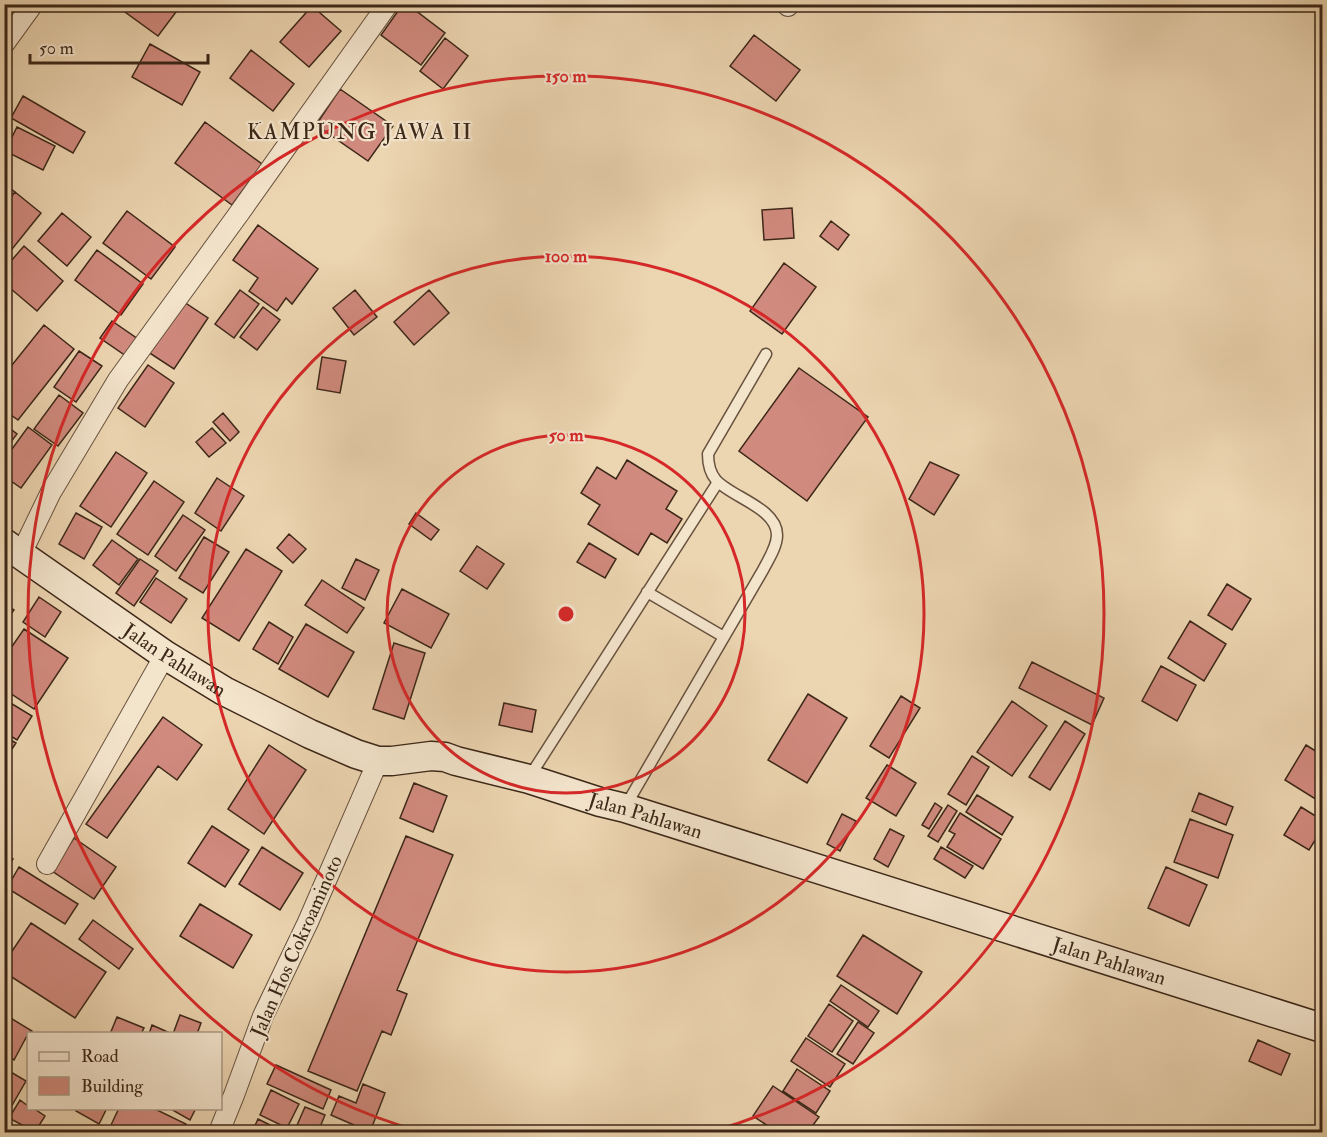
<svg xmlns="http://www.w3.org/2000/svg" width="1327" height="1137" font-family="'IM FELL Double Pica',serif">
  <rect width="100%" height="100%" fill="#ecd5b1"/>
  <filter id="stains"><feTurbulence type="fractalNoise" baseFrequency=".00333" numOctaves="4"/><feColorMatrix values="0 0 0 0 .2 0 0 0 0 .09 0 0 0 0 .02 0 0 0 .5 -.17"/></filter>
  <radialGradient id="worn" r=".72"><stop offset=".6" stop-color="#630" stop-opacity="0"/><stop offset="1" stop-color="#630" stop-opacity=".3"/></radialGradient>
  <path fill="#d18a7e" stroke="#3c2718" stroke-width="1.5" d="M130,4H182L158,36L125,12Z
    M403,4H407L445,33L421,65L381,35Z
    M312,6L341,31L309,67L280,42Z
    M754,35L800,70L776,101L730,66Z
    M445,38L468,56L443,89L420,71Z
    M150,44L200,72L182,105L132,77Z
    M251,50L294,84L273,111L230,78Z
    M340,89L393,126L368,161L316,125Z
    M23,96L85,132L73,153L11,118Z
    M205,122L262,164L232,205L175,163Z
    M17,127L55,146L43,170L5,151Z
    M4,184L15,192L4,206Z
    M15,192L41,213L4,259V206Z
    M792,208L794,238L764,240L762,210Z
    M127,211L175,247L151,279L103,243Z
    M62,213L91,237L67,266L38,241Z
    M831,221L849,235L838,250L820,236Z
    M258,225L318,269L292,304L286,298L277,311L249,291L258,278L233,260Z
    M24,246L63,281L37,311L4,283V269Z
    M97,250L143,284L121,315L75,280Z
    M784,263L816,287L782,334L750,311Z
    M240,290L259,304L234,338L215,324Z
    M355,290L377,317L354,335L333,308Z
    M429,290L449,313L414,345L394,322Z
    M178,298L208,318L174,369L145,350Z
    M263,307L280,320L257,350L240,337Z
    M112,321L138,339L126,356L100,338Z
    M44,325L74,349L18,420L4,410V375Z
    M79,351L102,366L76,402L54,387Z
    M322,357L346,361L340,393L317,389Z
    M148,365L174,383L145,427L118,408Z
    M799,368L868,417L807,501L739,451Z
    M59,395L83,413L58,446L34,429Z
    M223,413L239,432L230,441L213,422Z
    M4,424L17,434L4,451Z
    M28,427L52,445L21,488L4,476V460Z
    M212,428L226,443L209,457L196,442Z
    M116,452L147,473L111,527L80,506Z
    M627,460L677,491L666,509L682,519L667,543L651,533L638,555L588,524L600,505L581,493L597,467L616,479Z
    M930,462L959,475L934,515L909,499Z
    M217,478L244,496L221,531L195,513Z
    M154,481L184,502L148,555L117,534Z
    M76,513L102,527L84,559L59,544Z
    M416,513L439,530L431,540L409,524Z
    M183,515L205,530L176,571L155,556Z
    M289,534L306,549L293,563L277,548Z
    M204,537L229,552L203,593L179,578Z
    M112,540L138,559L119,585L93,565Z
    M589,543L616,559L605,578L577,562Z
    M477,546L504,564L487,589L460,571Z
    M246,549L282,571L239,641L202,618Z
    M140,559L158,571L134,606L116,593Z
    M356,559L379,570L365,600L342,588Z
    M156,578L187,599L171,623L140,602Z
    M322,580L364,608L347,633L305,605Z
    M1227,584L1251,599L1232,630L1208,615Z
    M402,589L449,614L431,648L384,623Z
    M39,597L61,612L45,637L23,622Z
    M4,603L14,610L4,624Z
    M1190,621L1226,644L1204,681L1168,658Z
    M269,622L293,637L278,664L253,649Z
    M306,624L354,652L328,697L279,669Z
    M24,629L68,658L34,709L4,689V658Z
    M394,643L425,653L404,719L373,709Z
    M1032,662L1104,698L1092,725L1019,688Z
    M1161,666L1196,685L1177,721L1142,701Z
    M808,694L847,718L807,783L768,760Z
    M901,696L920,708L889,758L870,746Z
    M4,699L32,716L17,740L4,732Z
    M1012,701L1047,726L1012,776L977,752Z
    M504,703L536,710L532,732L499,725Z
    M163,717L202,745L177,780L158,766L107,838L86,824Z
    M1065,721L1085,734L1050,790L1029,777Z
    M4,736L16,743L4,761Z
    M269,745L306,770L264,834L228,809Z
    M1306,745L1322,755V792L1317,800L1285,780Z
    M972,756L989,767L966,805L948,794Z
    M887,765L916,783L896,816L866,798Z
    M414,783L447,796L433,832L400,818Z
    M1199,793L1233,807L1226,825L1192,811Z
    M977,795L1013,817L1002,835L966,812Z
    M935,803L942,808L929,829L922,825Z
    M948,805L957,811L938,842L928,836Z
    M1301,807L1322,820V829L1309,850L1284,835Z
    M960,813L1001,839L983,869L947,847L955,834L949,831Z
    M842,814L856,821L840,851L827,844Z
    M1190,819L1233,835L1218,878L1174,862Z
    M212,826L249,850L225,887L188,863Z
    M890,829L904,836L888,867L874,859Z
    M406,836L453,855L397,990L407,994L391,1035L382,1031L357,1091L308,1071Z
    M74,838L116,867L94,899L52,871Z
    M262,847L303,873L280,910L239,884Z
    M941,847L973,866L965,878L934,859Z
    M4,854L13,859L4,872Z
    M19,867L78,904L65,924L7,888Z
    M1166,867L1207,885L1189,926L1148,908Z
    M200,904L252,935L233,968L180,936Z
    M93,920L133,949L119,969L79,939Z
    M31,923L106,972L75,1018L4,972V963Z
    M863,935L922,972L897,1014L837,976Z
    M841,985L879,1011L868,1027L830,1001Z
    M829,1004L853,1021L832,1052L808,1036Z
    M4,1014L32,1031L28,1034L14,1060L4,1054Z
    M180,1015L201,1023L197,1034H173Z
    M117,1017L144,1028L141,1034H110Z
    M858,1022L874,1033L853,1064L837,1054Z
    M152,1025L172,1034H149Z
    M806,1038L845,1064L830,1087L791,1061Z
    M1258,1040L1290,1054L1281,1075L1249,1061Z
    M276,1065L331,1090L323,1109L267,1084Z
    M4,1068L26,1081L7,1114L4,1112Z
    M797,1069L830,1091L816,1113L783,1091Z
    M363,1084L385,1093L370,1132L331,1115L339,1096L356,1103Z
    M773,1086L819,1117L808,1132H777L753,1116Z
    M271,1090L299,1104L287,1128L260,1115Z
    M20,1100L28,1106V1108H33L45,1116L35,1132L9,1118Z
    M305,1107L325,1115L318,1132H294Z
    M78,1108H107L99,1124L76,1111Z
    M119,1108H153L186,1124L182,1132H127L111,1125Z
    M169,1108H196L190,1120Z
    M258,1119L284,1132H252Z
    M7,1125L18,1132H4Z
    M762,1126L772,1132H758Z"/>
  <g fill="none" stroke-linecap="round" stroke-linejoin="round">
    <g stroke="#68523e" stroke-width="13">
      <path id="lane" d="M647,592L724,637
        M530,776L718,482
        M625,807L763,570C768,560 777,547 777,535C777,508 731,497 716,480C710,473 708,464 708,454L766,354"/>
    </g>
    <g stroke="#68523e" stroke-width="22">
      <path id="street" d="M786,4L788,6
        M4,44L33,4
        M21,554L51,492L118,380L240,212L388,4
        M47,864L165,655
        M219,1132L234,1095L263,1016L308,922L378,761"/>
    </g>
    <g stroke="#3c2718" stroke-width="31">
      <g id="secondary">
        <path id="s1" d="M4,543L165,655L224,691L310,734L356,754L378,761H392L431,756L445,757L456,761L529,779L600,802L625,808L1322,1028"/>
      </g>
    </g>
    <use href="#lane" stroke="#f3e4cc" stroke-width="10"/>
    <use href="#street" stroke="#f3e4cc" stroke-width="20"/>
    <use href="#secondary" stroke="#f3e4cc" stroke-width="28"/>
  </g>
  <g fill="none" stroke="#d62828" stroke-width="3">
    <circle cx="566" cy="614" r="179"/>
    <circle cx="566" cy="614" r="358"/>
    <path d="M422 1132A538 538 0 1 1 710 1132"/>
  </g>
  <g text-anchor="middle" stroke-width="4.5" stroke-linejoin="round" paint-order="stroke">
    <g font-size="20" fill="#3c2718" stroke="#f3e4cc">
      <text dy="7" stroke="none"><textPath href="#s1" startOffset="207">Jalan Pahlawan</textPath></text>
      <text dy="7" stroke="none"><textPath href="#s1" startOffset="711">Jalan Pahlawan</textPath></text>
      <text transform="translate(296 946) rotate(-66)" y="7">Jalan Hos Cokroaminoto</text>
      <text dy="7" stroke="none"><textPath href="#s1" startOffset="1197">Jalan Pahlawan</textPath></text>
    </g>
    <g font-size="22" letter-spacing="1.5" fill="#3c2718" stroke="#f3e4cc">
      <text x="360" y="139">KAMPUNG JAWA II</text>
    </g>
  </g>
  <circle cx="566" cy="614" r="9" fill="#d62828" stroke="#f3e4cc" stroke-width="3"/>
  <g font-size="18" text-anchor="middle" font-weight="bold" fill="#d62828" stroke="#f3e4cc" stroke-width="4.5" stroke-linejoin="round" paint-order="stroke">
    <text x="566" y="82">150 m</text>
    <text x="566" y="262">100 m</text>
    <text x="566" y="441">50 m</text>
  </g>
  <rect width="1327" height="1137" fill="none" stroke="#ecd5b1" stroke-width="24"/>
  <rect x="6" y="6" width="1315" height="1125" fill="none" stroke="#3c2718" stroke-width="3"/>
  <rect x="12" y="12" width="1303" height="1113" fill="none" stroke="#3c2718" stroke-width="1.5"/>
  <rect x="27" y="1032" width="195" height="78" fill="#f3e4cc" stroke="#aa9884" stroke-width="1.5"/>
  <rect x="39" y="1052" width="30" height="9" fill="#f3e4cc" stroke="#aa9884" stroke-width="1.5"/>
  <text x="81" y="1062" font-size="18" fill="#3c2718">Road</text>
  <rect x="39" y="1077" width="30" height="18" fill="#d18a7e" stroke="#aa9884" stroke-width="1.5"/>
  <text x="81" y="1092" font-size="18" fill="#3c2718">Building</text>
  <path d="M30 54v9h178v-9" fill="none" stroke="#3c2718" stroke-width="3"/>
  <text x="39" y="54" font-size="18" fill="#3c2718" stroke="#f3e4cc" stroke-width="4.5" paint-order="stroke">50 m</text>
  <rect width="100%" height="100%" filter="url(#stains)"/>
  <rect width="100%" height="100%" fill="url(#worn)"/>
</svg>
